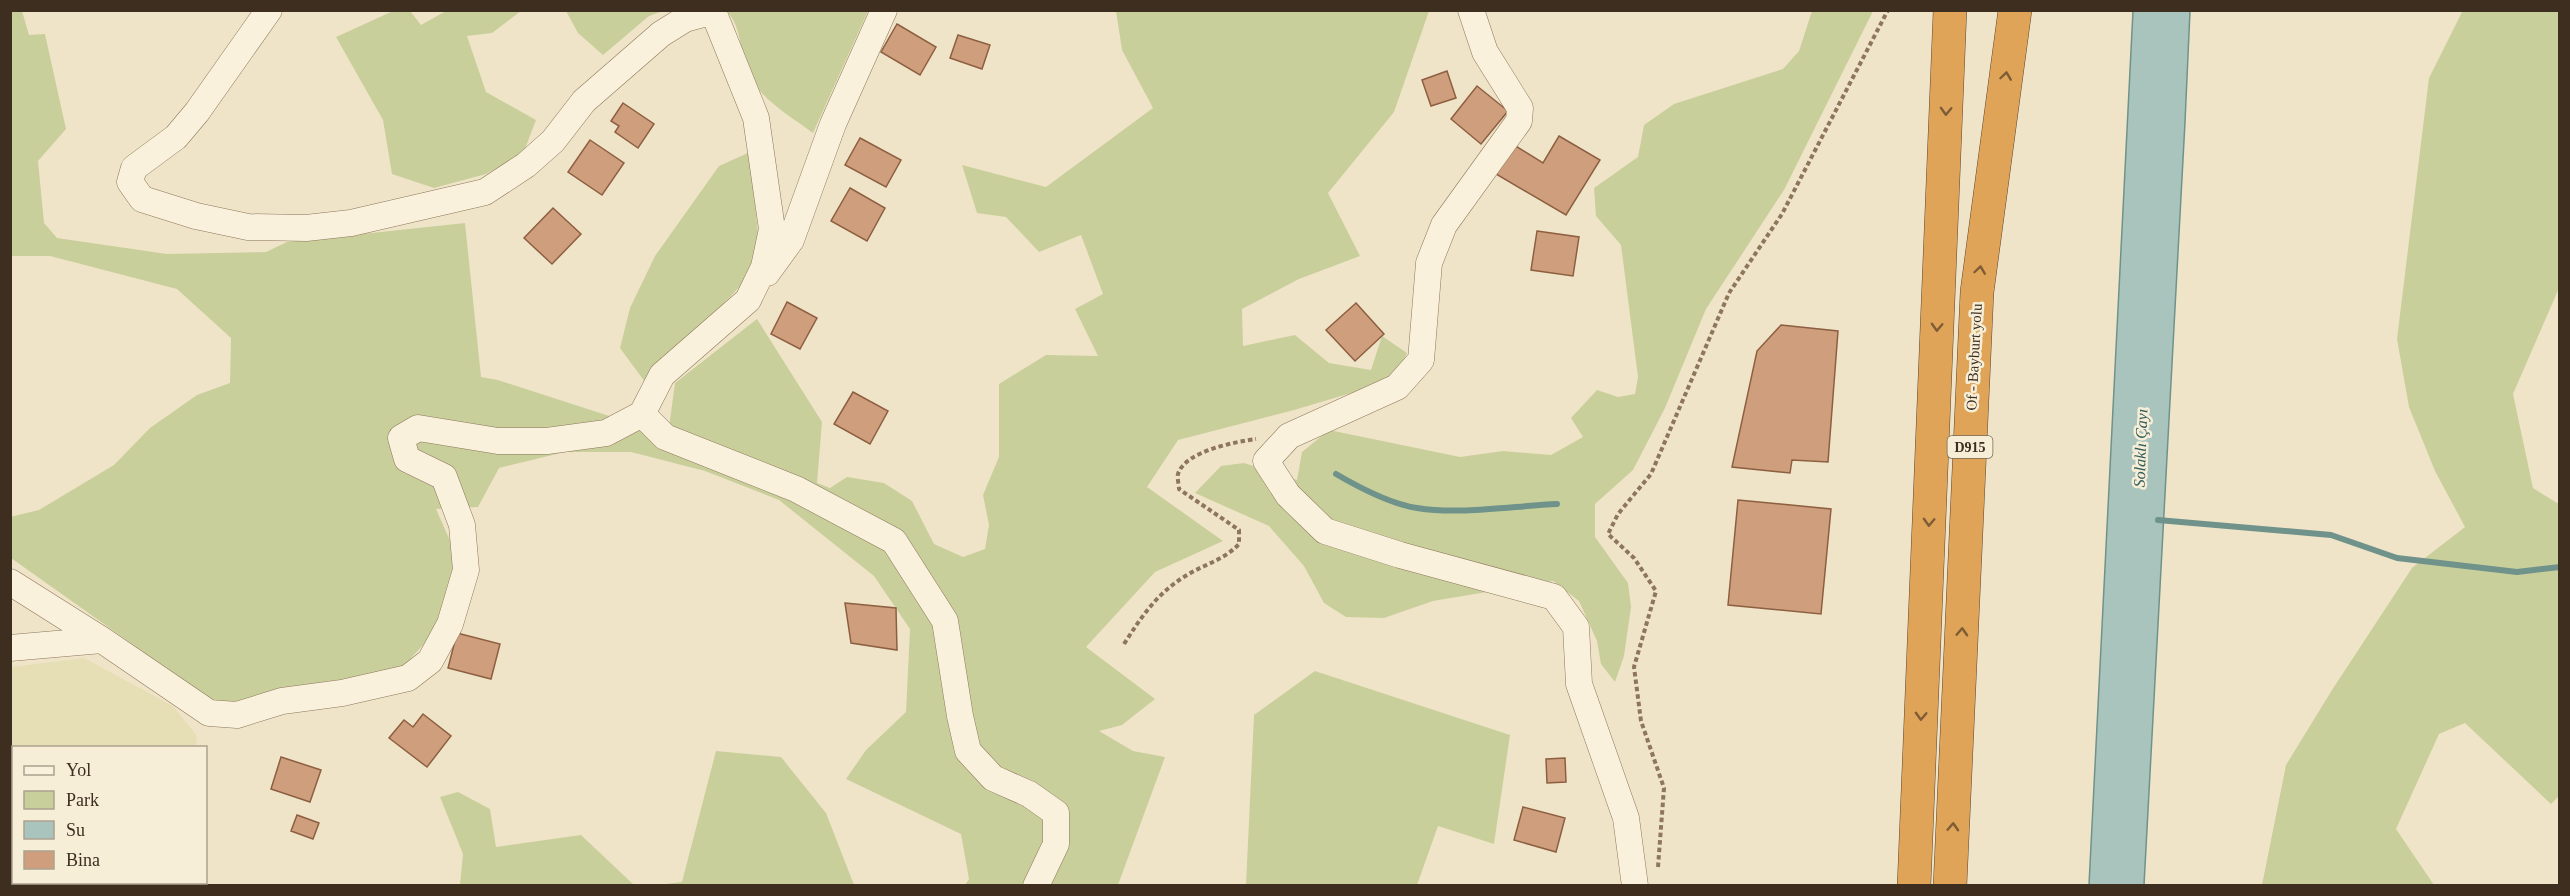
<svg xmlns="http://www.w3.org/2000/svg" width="2570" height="896" font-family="Georgia,serif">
  <rect width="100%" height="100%" fill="#f0e4c8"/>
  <path fill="#e6deb5" d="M84,658L173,706L196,735L197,747L14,748V882L67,883L65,885H11V667Z"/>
  <path fill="#c9cf9b" d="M2463,10L2559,11V288L2513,394L2533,488L2557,503L2559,502V796L2551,804L2465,723L2439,734L2396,829L2434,885H2262L2286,765L2332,690L2412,568L2465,527L2435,471L2409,407L2397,339L2429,78Z
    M11,11H22L29,35L45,34L66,129L38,161L44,223L57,238L167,254L266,252L287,242L465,223L481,377L498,380L668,435L675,383L757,319L822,422L817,483L830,488L847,477L884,483L912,501L934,544L963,557L985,549L989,525L983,495L999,457V384L1046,355L1098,356L1075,309L1103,294L1081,235L1039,252L1006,217L977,213L962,165L1046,187L1153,108L1122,50L1116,11H1429L1394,112L1328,193L1360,256L1299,279L1242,309L1243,346L1295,335L1329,363L1371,370L1382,336L1407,353L1395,380L1294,410L1178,440L1147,487L1223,541L1155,572L1086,647L1155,699L1122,725L1099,731L1133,751L1165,757L1118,885H965L969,879L961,834L846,779L866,750L906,712L910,629L874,576L779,500L705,471L631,452H565L499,468L478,507L436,509L458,559L443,623L403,667L296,691L218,705L11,558L10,517L39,510L114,465L150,428L197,395L230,383L231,338L177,289L50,256H11Z
    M393,11H410L421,25L446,11H521L492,33L467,36L486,92L536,120L523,154L486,174L434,188L392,174L383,120L336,37Z
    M566,11H663L649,16L603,55L578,33Z
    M727,11H868L813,133C789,115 756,97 746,68C739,46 742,29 727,11Z
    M1812,11H1873L1784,190L1706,309L1665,408L1633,470L1595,504V537L1628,583L1631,607L1624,656L1615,682L1601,664L1597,641L1579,601L1553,581L1433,601L1384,618L1346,617L1324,603L1304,566L1269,526L1195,493L1221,466L1244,463L1297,480L1302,452L1329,430L1460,457L1503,451L1551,455L1583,437L1571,418L1597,390L1618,397L1635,394L1638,377L1621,245L1596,216L1594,188L1638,157L1644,125L1674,104L1783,69L1799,51Z
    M750,152L759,244L748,278L683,346L645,382L620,348L630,308L655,256L719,166Z
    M1315,671L1510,735L1494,844L1438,826L1417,885H1246L1254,715Z
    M716,751L781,757L826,813L854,885H657L682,882Z
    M458,792L490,809L496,847L581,835L634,885H460L463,854L440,797Z"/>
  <path fill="#a9c4bc" stroke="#6f938a" stroke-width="1.5" d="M2133,11H2190L2185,122L2144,885H2089Z"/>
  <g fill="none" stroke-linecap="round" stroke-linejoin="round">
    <path stroke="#6f938a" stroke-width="6" d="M1336,474C1360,488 1390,504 1417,508C1461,515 1512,506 1557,504
      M2158,520L2331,535L2397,558L2517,572L2560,567"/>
  </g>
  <path fill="#cf9f7d" stroke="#8d5f41" stroke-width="1.5" d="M897,24L936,47L920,75L881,52Z
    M958,35L990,45L982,69L950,58Z
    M1447,71L1456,98L1431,106L1422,80Z
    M1477,86L1508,111L1481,144L1451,119Z
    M623,103L654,124L638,148L615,132L619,126L611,121Z
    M1559,136L1600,160L1566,215L1496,174L1514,145L1543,163Z
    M860,138L901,160L886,187L845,165Z
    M590,140L624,163L602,195L568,172Z
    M850,188L885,208L867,241L831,221Z
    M553,208L581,234L552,264L524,238Z
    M1537,231L1579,237L1573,276L1531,270Z
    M787,302L817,318L800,349L771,334Z
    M1356,303L1384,334L1355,361L1326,330Z
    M1781,325L1838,331L1828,462L1792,460L1790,473L1732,467L1757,351Z
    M853,392L888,411L870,444L834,424Z
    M1738,500L1831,509L1821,614L1728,605Z
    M845,603L896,608L897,650L851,643Z
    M457,633L500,644L491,679L448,668Z
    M423,714L451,736L427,767L389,738L404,720L413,727Z
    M281,757L321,770L310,802L271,789Z
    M1565,758L1566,782L1547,783L1546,759Z
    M1523,807L1565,818L1556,852L1514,840Z
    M297,815L319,823L313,839L291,831Z"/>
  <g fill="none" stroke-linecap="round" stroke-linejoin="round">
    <g stroke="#8d765c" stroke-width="27">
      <path id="minor" d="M1471,10L1485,52L1520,108L1519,121L1444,225L1429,263L1421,360L1397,387L1289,436L1266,461L1288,495L1325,531L1400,555L1554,597L1576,627L1579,684L1626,818L1635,886
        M767,273L791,240L833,124L884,10
        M642,414L665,437L796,489L894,541L945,621L960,716L968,751L993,778L1029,794L1056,813V844L1036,886
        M10,582L102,640
        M10,648L102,640L209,713L237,715L282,701L342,693L408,678L430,661L450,624L466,570L462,525L444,477L407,459L401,438L418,428L498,441H547L606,433L642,414L662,375L748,300L764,267L772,229L756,118L715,16L707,13L685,19L661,34L584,101L553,141L526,165L485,192L351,223L306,228L248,227L196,216L142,199L130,182L134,168L176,137L197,112L269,10"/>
    </g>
    <g stroke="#5b4430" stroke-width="34">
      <path id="highway" d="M1914,886L1950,10
        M1950,886L1977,292L2015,10"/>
    </g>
    <path stroke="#8d765c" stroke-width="4" stroke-dasharray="4.5 3" stroke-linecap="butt" d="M1124,644C1142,616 1157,593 1187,575C1205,564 1224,560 1239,544V530L1179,489C1179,485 1177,478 1178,474C1185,451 1235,442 1256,439
      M1658,867L1664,788L1641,721L1634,667L1656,591L1634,558L1608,534L1618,514L1651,474L1729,293L1782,214L1888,10"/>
    <use href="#minor" stroke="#faf1dc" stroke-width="26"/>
    <use href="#highway" stroke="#e0a458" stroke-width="33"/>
  </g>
  <defs><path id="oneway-chevron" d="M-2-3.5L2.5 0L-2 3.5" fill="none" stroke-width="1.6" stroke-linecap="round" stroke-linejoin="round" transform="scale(1.5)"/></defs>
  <g stroke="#7e5d36">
    <use href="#oneway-chevron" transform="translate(2006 76) rotate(-82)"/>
    <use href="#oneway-chevron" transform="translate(1946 111) rotate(92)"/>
    <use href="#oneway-chevron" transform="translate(1980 270) rotate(-82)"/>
    <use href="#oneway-chevron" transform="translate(1937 327) rotate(92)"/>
    <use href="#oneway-chevron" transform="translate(1929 522) rotate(92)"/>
    <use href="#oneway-chevron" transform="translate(1962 632) rotate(-87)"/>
    <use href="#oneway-chevron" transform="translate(1921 716) rotate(92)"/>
    <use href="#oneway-chevron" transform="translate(1953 827) rotate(-87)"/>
  </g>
  <g text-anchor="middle" stroke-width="5" stroke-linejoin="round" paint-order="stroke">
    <rect fill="#f7eed8" stroke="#756857" stroke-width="1.5" x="1947.5" y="436" width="45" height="22" rx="4.5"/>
    <g font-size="14" font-weight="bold" fill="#3d2e20">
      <text x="1970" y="452">D915</text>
    </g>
    <g font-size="15" fill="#3d2e20" stroke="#f7eed8">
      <text transform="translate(1974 357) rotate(-87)" y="5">Of - Bayburt yolu</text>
    </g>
    <g font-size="16" font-style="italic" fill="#2f5d5a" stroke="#f7eed8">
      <text transform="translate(2140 448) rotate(-88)" y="6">Solaklı Çayı</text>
    </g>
  </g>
  <rect width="2570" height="896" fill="none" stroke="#3d2e20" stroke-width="24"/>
  <rect x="12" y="746" width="195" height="138" fill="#f7eed8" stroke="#ada18e" stroke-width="1.5"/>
  <rect x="24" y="766" width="30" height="9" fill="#faf1dc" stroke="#ada18e" stroke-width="1.5"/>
  <text x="66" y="776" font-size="18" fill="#3d2e20">Yol</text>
  <rect x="24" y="791" width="30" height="18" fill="#c9cf9b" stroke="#ada18e" stroke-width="1.5"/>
  <text x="66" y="806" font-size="18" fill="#3d2e20">Park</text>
  <rect x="24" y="821" width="30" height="18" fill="#a9c4bc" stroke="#ada18e" stroke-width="1.5"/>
  <text x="66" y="836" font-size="18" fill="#3d2e20">Su</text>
  <rect x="24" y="851" width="30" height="18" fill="#cf9f7d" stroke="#ada18e" stroke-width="1.5"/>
  <text x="66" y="866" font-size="18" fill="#3d2e20">Bina</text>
</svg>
